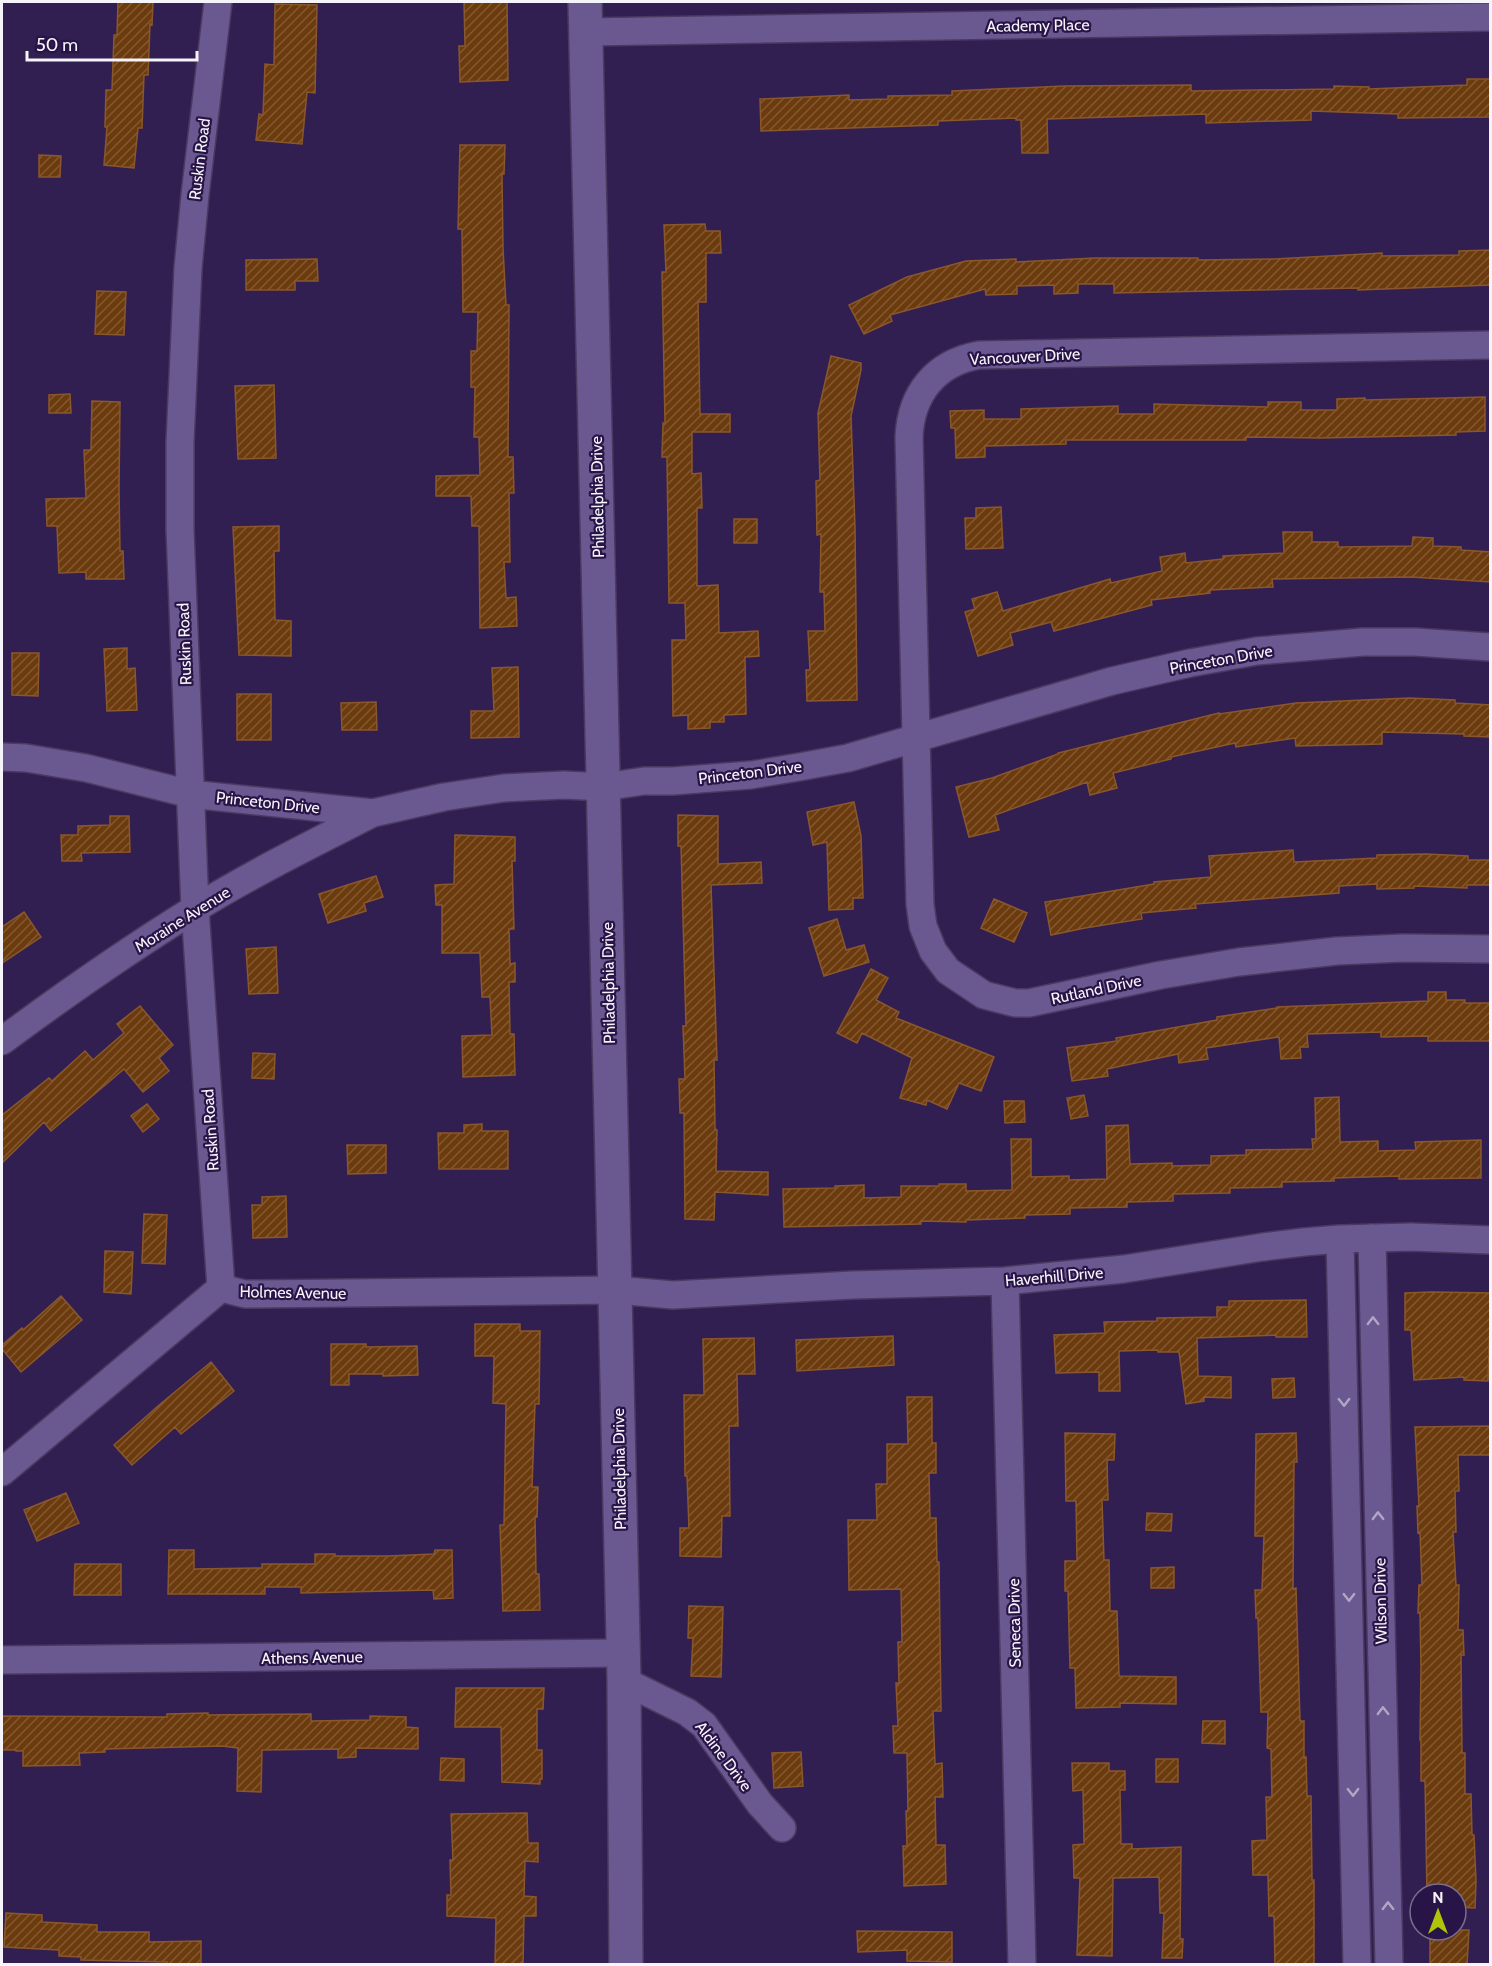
<svg xmlns="http://www.w3.org/2000/svg" width="1492" height="1966" font-family="Cabin,sans-serif">
  <defs>
    <pattern id="building-hatch" width="6" height="6" patternUnits="userSpaceOnUse" patternTransform="scale(1.5)"><rect width="6" height="6" fill="#6c3b0d"/><path d="M-1 1l2-2M0 6l6-6M5 7l2-2" fill="none" stroke="#825831"/></pattern>
  </defs>
  <rect width="100%" height="100%" fill="#321f51"/>
  <path fill="url(#building-hatch)" stroke="#8a572d" stroke-width="1.5" d="M118,2H153L152,25L150,24L148,75H144L142,128H138L134,168L104,165L107,127H105L106,90H112L114,35H117Z
    M464,2H507L508,80L460,82L459,46H465Z
    M275,4L317,5L315,93L307,92L302,144L256,140L259,114L263,115L265,64L274,65Z
    M1467,79H1491V117L1398,118V114L1311,111V120L1206,123V114L1047,119L1048,153H1022L1021,120H1016V118L938,121V125L761,131L760,99L849,95V100L888,99V96L952,95V91L1064,86L1191,85V91L1334,89V86L1369,87V89L1467,85Z
    M460,145H505L504,174H502L503,248L506,305H509L508,457H513L514,493H509L510,562H504L506,598L516,597L517,626L480,628L479,526H472L471,496H436V476L480,475L479,437H474L475,387H471V351H477L478,312H463L462,229H458Z
    M39,155L61,156L60,177H39Z
    M705,224L706,231H720L721,253H706V302H698L700,414H730V432H692V474L701,473L702,508H697V586L718,585L719,633L758,631L759,656L745,657L746,714L724,715V722H710V728L688,729V715L673,716L672,640H686L685,603H669L667,457H662L663,423H665L662,272H666L664,225Z
    M1491,250V285L1358,290V288L1114,293V284H1078V293L1054,294V285L1017,286V294L986,295L985,289L890,315L892,321L864,334L849,305L907,277L966,261L1016,259V262L1095,258H1198V260L1275,259L1382,253V256L1459,255V251Z
    M317,259L318,281H295V290H246V260Z
    M97,291L126,292L124,335L95,334Z
    M831,356L861,363V370L851,416L855,527L857,700L807,701L806,670H810L808,631H825L824,592H820L821,534L817,535L816,481L820,480L818,413Z
    M274,385L276,458L238,459L235,386Z
    M70,394L71,413H49V395Z
    M1485,397V431L1456,432V435L1320,438L1246,437V440H1066V444L985,446V457L956,458L955,428H951L950,411L984,410V419H1021V409L1118,406V414H1154V404L1268,407V402H1301V410H1337V399L1365,398V400Z
    M92,401L120,402L119,489L120,551H123L124,579H86V572L59,573L57,526H47L46,499L86,498L84,450H91Z
    M1001,507L1003,548L966,549L965,518H976V508Z
    M734,519H757V543H734Z
    M279,526V551H274L275,620L291,621V656L239,655L233,527Z
    M1283,532H1312V542H1338V547L1412,546L1413,537L1433,538V546L1461,547V550L1491,552V582L1411,577L1272,579L1273,587L1210,590V593L1151,600L1152,605L1054,631L1051,622L1010,633L1013,645L978,656L965,612L975,609L972,599L997,592L1003,611L1110,579L1111,583L1162,571L1160,557L1185,553L1186,563L1223,559V556L1284,553Z
    M127,648V669L135,668L137,710L107,711L104,649Z
    M12,653H39L38,696L12,695Z
    M518,667L519,737L471,738V711H494L492,668Z
    M237,694H271V740H237Z
    M1409,698L1455,700V703L1491,705V737L1464,736V734L1382,732V744L1296,746L1295,738L1236,747L1235,743L1171,757V759L1113,773L1117,788L1090,795L1087,782L995,815L999,830L969,837L956,787L992,778L1058,754V753L1219,713V714L1296,703Z
    M376,702L377,730H342L341,703Z
    M854,802L861,836L863,898H853V909L829,910L827,842L813,845L807,812Z
    M678,815L718,816V864L761,862L762,883L711,885L717,1060H714L715,1129L717,1130L716,1171L768,1172V1195L715,1192L714,1220L685,1219L684,1113H680L679,1079H685L683,1026H686L681,846H678Z
    M110,816H129L130,852L81,853L82,861H62L61,835H78V826L110,825Z
    M455,835L515,837V861H512L514,929H509L510,964L515,963V982H509L510,1034H514L515,1075L463,1077L462,1036L492,1035L490,997H482L480,953H442V905H436L435,885L454,884Z
    M1293,850L1294,862L1377,858V855L1426,854L1468,856V860H1491V885H1467V888L1414,886V888L1377,889V884L1339,886V893L1195,904L1196,908L1141,913L1142,919L1085,928L1051,935L1045,902L1154,884V882L1211,877L1209,856Z
    M376,876L383,897L364,903L366,911L328,923L319,894Z
    M994,899L1027,913L1014,942L981,928Z
    M24,912L41,937L2,963V927Z
    M837,919L846,950L864,945L869,962L824,976L809,928Z
    M276,947L278,993L249,994L246,949Z
    M871,969L888,978L876,1000L899,1012L896,1018L994,1057L981,1091L959,1083L947,1109L927,1100L926,1105L900,1098L912,1058L862,1033L857,1043L837,1033Z
    M1428,992H1446V1000H1465V1003H1491V1041H1428V1036L1381,1037V1032L1307,1034L1308,1047H1300L1301,1058L1281,1059L1279,1037L1206,1048L1208,1059L1179,1063L1178,1054L1107,1069L1108,1076L1072,1081L1067,1048L1117,1041L1116,1038L1217,1020V1017L1277,1008V1007L1428,1001Z
    M140,1006L173,1045L159,1058L169,1071L143,1092L124,1069L51,1131L44,1122L2,1163V1115L49,1078L52,1081L85,1051L93,1060L124,1033L117,1024Z
    M253,1053L275,1054L274,1079L252,1078Z
    M1084,1095L1088,1116L1071,1119L1067,1098Z
    M1339,1097L1340,1142L1378,1141V1151L1416,1150L1415,1142L1481,1140V1178L1399,1179V1176L1334,1178V1181L1282,1182V1187L1230,1188V1193L1173,1194V1201L1127,1202V1207L1070,1208V1214L1025,1215V1218L966,1220V1222L921,1221V1224L784,1227L783,1189L835,1188V1186L864,1185V1198L901,1197V1186H939V1184H966V1191L1012,1190L1011,1139H1031V1177L1069,1176V1180L1107,1179L1106,1126L1128,1125L1130,1164L1172,1163V1166L1211,1165V1156L1246,1155V1150L1313,1149L1312,1139H1316L1315,1098Z
    M1004,1101H1024L1025,1122L1005,1123Z
    M147,1104L159,1119L143,1132L131,1116Z
    M482,1124V1131H508V1169H439L438,1133H464V1125Z
    M347,1145H386V1173L348,1174Z
    M286,1196L287,1237L253,1238L252,1205H262V1197Z
    M144,1214L167,1215L165,1264L142,1263Z
    M105,1251L133,1252L131,1294L104,1292Z
    M1432,1292L1491,1293L1488,1381L1464,1380V1377L1414,1380L1411,1330H1405V1293Z
    M61,1296L82,1320L21,1372L2,1349V1345L22,1328L23,1330Z
    M1306,1300L1307,1337H1276V1335L1197,1338L1198,1376L1231,1377V1398L1204,1397V1401L1186,1404L1179,1352H1158V1350L1119,1351L1120,1391H1099V1372L1056,1373L1054,1335L1105,1333L1104,1322L1157,1321V1318L1217,1317V1307H1229V1301Z
    M475,1324H520V1331H540L539,1404H535L532,1487H538L537,1517H535L536,1574H539L540,1610L503,1611L500,1525H504L506,1404L493,1403L494,1356H475Z
    M893,1336L894,1365L797,1371L796,1340Z
    M754,1338L755,1374H737L738,1426H729L730,1516H722L721,1557L680,1556V1528H689L687,1476H685L684,1395H704L703,1339Z
    M331,1344H366V1347L417,1346L418,1375L383,1376V1374H349V1385H331Z
    M211,1362L234,1391L181,1434L175,1427L132,1465L114,1445L158,1406Z
    M1294,1378L1295,1397L1273,1398L1272,1379Z
    M907,1397H932V1443H936V1473H929L930,1518H936L937,1562H939L941,1711H933L935,1764L942,1763L943,1797H935L936,1845H945L946,1884L904,1886L903,1846H907L906,1811H908L907,1753H894L893,1726H898L896,1683H899L898,1642H902L901,1589L849,1590L848,1520H877L876,1484H887V1444H908Z
    M1491,1426V1455H1458L1459,1491H1455L1456,1532H1453L1456,1585H1459L1458,1630H1463L1464,1655H1461L1462,1753H1465V1794H1471L1472,1835H1474L1476,1881L1475,1908L1456,1907V1894H1427L1425,1781H1421V1740H1420L1421,1668L1420,1613H1418L1419,1585H1422L1420,1532L1418,1533L1417,1506H1419L1415,1427Z
    M1065,1433L1115,1434L1114,1460H1107L1108,1500H1102L1104,1560H1109L1110,1611H1117L1119,1676L1176,1677V1704L1120,1703V1707L1076,1708L1075,1668H1070L1068,1591H1065V1561H1077L1076,1501H1066Z
    M1296,1433L1297,1462H1294L1293,1589L1296,1588L1300,1721H1304V1758L1306,1757L1307,1796H1311L1312,1880H1314V1965H1275L1274,1916H1269L1268,1875H1253L1252,1841L1267,1840L1266,1797H1272L1271,1749L1267,1748L1268,1712H1261L1258,1618H1256L1255,1590H1262L1264,1536H1255L1256,1434Z
    M66,1493L79,1523L37,1541L24,1510Z
    M1147,1513L1172,1514L1171,1531L1146,1530Z
    M169,1550H194V1569L262,1568V1564H315V1554H335V1556H388L434,1554L435,1550H452L453,1598L434,1599L433,1590L301,1593V1587H265V1594H168Z
    M75,1564H121V1595H74Z
    M1174,1567V1588H1151V1568Z
    M689,1606L723,1607L721,1677L691,1676L693,1638H688Z
    M456,1688H544L543,1709H537V1750H542V1779H540V1784L502,1782L501,1727H455Z
    M208,1713V1715L311,1714V1721L370,1720V1716L406,1717V1727L418,1728V1749L356,1748V1757L338,1758V1749L262,1750L261,1792L237,1791L238,1748L222,1746L105,1749V1752L79,1753L80,1765L23,1766V1751H16V1750H2V1716L167,1717V1714Z
    M1203,1721H1225V1744L1202,1743Z
    M801,1752L803,1786L774,1788L772,1753Z
    M441,1758L464,1759V1781L440,1780Z
    M1156,1759H1178V1782H1156Z
    M1072,1763H1109V1771H1125V1790H1120L1121,1844H1132V1849L1181,1847L1180,1939H1183L1182,1958H1162L1164,1913H1160L1159,1877L1113,1878L1112,1956L1077,1955L1080,1878H1074L1073,1845L1084,1844L1083,1790L1073,1791Z
    M527,1813L528,1843H538V1862L525,1861L524,1896L536,1897V1916H524L523,1965H495L496,1918L447,1916V1895H451L450,1860H453L451,1814Z
    M6,1913L42,1915V1922L97,1925V1932H149V1942L201,1941V1965H167V1962L81,1960V1957L59,1956V1950L4,1947Z
    M1430,1930H1469L1467,1965H1430Z
    M857,1931L952,1932V1962L907,1961V1950L858,1952Z"/>
  <g fill="none" stroke-linecap="round" stroke-linejoin="round">
    <g stroke="#4a3a61" stroke-width="30">
      <path id="minor" d="M218,2L195,195L188,268L180,442V530L195,909L221,1288
        M586,32L1490,17
        M1490,345L979,355C935,363 911,394 909,437L920,904L923,926L933,951L948,971L984,995L1015,1003H1029L1161,975L1239,962L1337,951L1403,948L1490,949
        M2,757L26,758L86,768L190,794L373,813L444,797L504,788L564,785L604,787L644,781H673L751,775L799,767L848,758L1112,681L1190,663L1257,651L1363,642H1415L1490,647
        M2,1041C64,995 127,951 193,910C251,874 312,844 373,813
        M1372,1238L1389,1964
        M1340,1239L1357,1964
        M1005,1281L1022,1964
        M221,1288L245,1294L616,1290L673,1295L853,1285L1005,1281L1124,1269L1263,1247L1304,1242L1340,1239L1411,1237L1490,1240
        M2,1472L221,1288
        M2,1660L623,1653
        M624,1681L687,1712L704,1725L760,1804L782,1828"/>
    </g>
    <g stroke="#4a3a61" stroke-width="36">
      <path id="secondary" d="M585,2L624,1681L626,1964"/>
    </g>
    <use href="#minor" stroke="#6a5890" stroke-width="27"/>
    <use href="#secondary" stroke="#6a5890" stroke-width="33"/>
  </g>
  <defs><path id="oneway-chevron" d="M-2-3.5L2.5 0L-2 3.5" fill="none" stroke-width="1.6" stroke-linecap="round" stroke-linejoin="round" transform="scale(1.5)"/></defs>
  <g stroke="#b0a6c5">
    <use href="#oneway-chevron" transform="translate(1373 1321) rotate(-91)"/>
    <use href="#oneway-chevron" transform="translate(1344 1402) rotate(89)"/>
    <use href="#oneway-chevron" transform="translate(1378 1516) rotate(-91)"/>
    <use href="#oneway-chevron" transform="translate(1349 1597) rotate(89)"/>
    <use href="#oneway-chevron" transform="translate(1383 1711) rotate(-91)"/>
    <use href="#oneway-chevron" transform="translate(1353 1792) rotate(89)"/>
    <use href="#oneway-chevron" transform="translate(1388 1906) rotate(-91)"/>
  </g>
  <g text-anchor="middle" stroke-width="4.5" stroke-linejoin="round" paint-order="stroke">
    <g font-size="16" fill="#f5f4fa" stroke="#281446">
      <text transform="translate(1038 25) rotate(-1)" y="6">Academy Place</text>
      <text transform="translate(199 159) rotate(-83)" y="6">Ruskin Road</text>
      <text transform="translate(1025 356) rotate(-3)" y="6">Vancouver Drive</text>
      <text transform="translate(597 497) rotate(-91)" y="6">Philadelphia Drive</text>
      <text transform="translate(184 644) rotate(-92)" y="6">Ruskin Road</text>
      <text transform="translate(1221 659) rotate(-10)" y="6">Princeton Drive</text>
      <text transform="translate(750 772) rotate(-7)" y="6">Princeton Drive</text>
      <text transform="translate(268 802) rotate(6)" y="6">Princeton Drive</text>
      <text transform="translate(182 919) rotate(-32)" y="6">Moraine Avenue</text>
      <text transform="translate(608 983) rotate(-91)" y="6">Philadelphia Drive</text>
      <text transform="translate(1096 989) rotate(-12)" y="6">Rutland Drive</text>
      <text transform="translate(210 1130) rotate(-94)" y="6">Ruskin Road</text>
      <text transform="translate(1054 1276) rotate(-5)" y="6">Haverhill Drive</text>
      <text transform="translate(293 1292) rotate(1)" y="6">Holmes Avenue</text>
      <text transform="translate(619 1469) rotate(-91)" y="6">Philadelphia Drive</text>
      <text transform="translate(1380 1601) rotate(-91)" y="6">Wilson Drive</text>
      <text transform="translate(1014 1623) rotate(-91)" y="6">Seneca Drive</text>
      <text transform="translate(312 1657) rotate(-1)" y="6">Athens Avenue</text>
      <text transform="translate(724 1756) rotate(53)" y="6">Aldine Drive</text>
    </g>
  </g>
  <rect width="1492" height="1966" fill="none" stroke="#f5f4fa" stroke-width="6"/>
  <g transform="translate(1438 1912)"><circle r="28" fill="#281446" stroke="#7a6e8e" stroke-width="1.5"/>
  <path d="M0-4.5L10 22L0 15L-10 22Z" fill="#aec509"/>
  <text y="-9" font-size="16" font-weight="bold" text-anchor="middle" fill="#f5f4fa">N</text>
  </g>
  <path d="M27 51v9h170v-9" fill="none" stroke="#f5f4fa" stroke-width="3"/>
  <text x="36" y="51" font-size="18" fill="#f5f4fa" stroke="#281446" stroke-width="4.5" paint-order="stroke">50 m</text>
</svg>
